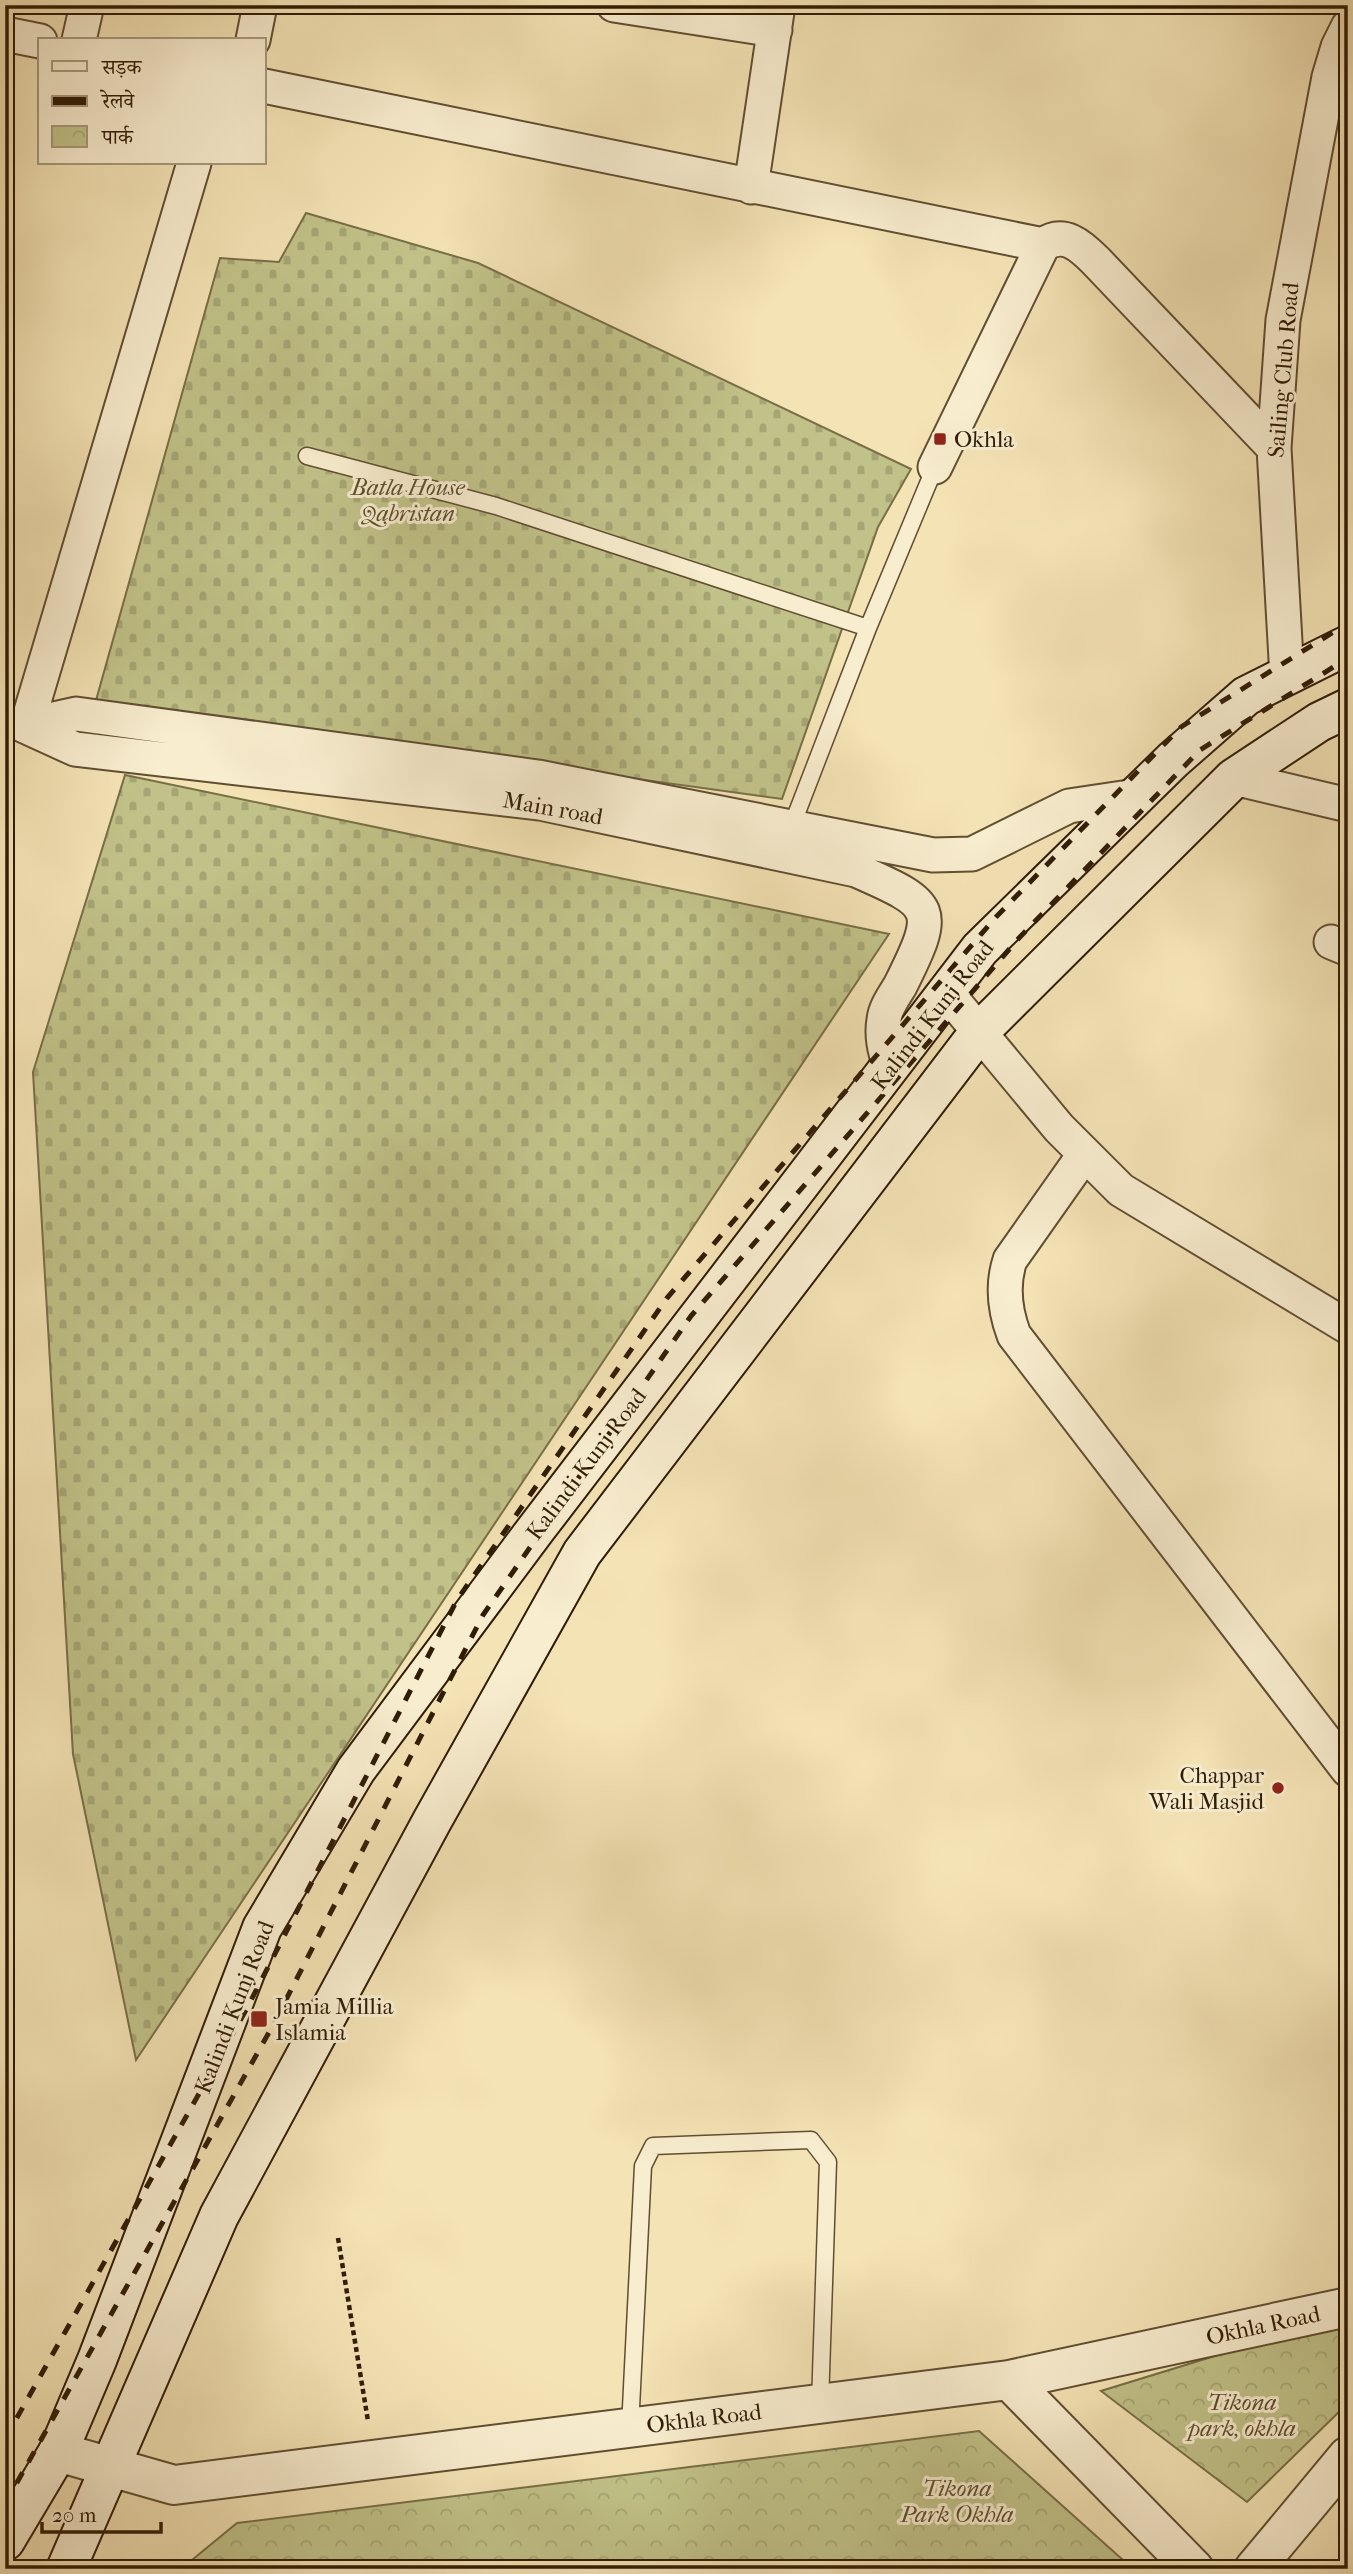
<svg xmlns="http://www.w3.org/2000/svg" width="1353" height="2574" font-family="'IM FELL French Canon','Noto Serif Devanagari',serif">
  <defs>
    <pattern id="cemetery-stones" width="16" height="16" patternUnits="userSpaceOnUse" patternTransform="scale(1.75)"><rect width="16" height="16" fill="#c1c289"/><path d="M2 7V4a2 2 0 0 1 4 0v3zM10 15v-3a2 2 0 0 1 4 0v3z" fill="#a6a675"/></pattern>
    <pattern id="park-crowns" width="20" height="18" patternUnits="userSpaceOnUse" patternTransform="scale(1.75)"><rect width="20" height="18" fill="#c1c289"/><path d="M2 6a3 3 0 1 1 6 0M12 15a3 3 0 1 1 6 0" fill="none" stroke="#a6a675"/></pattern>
  </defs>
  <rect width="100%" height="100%" fill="#f4e3b5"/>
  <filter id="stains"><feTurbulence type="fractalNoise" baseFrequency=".00286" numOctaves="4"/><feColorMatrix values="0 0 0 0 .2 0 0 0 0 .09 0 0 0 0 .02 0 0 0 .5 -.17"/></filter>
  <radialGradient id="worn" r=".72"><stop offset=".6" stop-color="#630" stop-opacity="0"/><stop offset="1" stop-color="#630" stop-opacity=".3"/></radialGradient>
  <path fill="url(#cemetery-stones)" stroke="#786f47" stroke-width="2" d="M306,213L478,263L911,469L878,527L782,799L95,704L220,258L279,262Z
    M125,775L889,934L136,2060L73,1754L33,1072Z"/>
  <path fill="url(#park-crowns)" stroke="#786f47" stroke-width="2" d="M1348,2315V2403L1247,2502L1101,2391Z
    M979,2431L1133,2569H181L237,2523Z"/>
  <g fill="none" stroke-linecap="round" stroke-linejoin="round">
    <g stroke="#614e31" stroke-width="19">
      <path id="service" d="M307,456L496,506L868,628
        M791,828L868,628L935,467
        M630,2428L643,2166L653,2146L811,2140L828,2162L820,2404"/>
    </g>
    <g stroke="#614e31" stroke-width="37">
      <path id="minor" d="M614,5L775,30
        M5,34L40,41
        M79,40L87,5
        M253,40L260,5
        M264,86L1043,245
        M751,187L778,5
        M935,467L1043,245C1064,230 1081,246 1096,261L1274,448
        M1287,677L1274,448L1283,320L1329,77L1338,47L1348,27
        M18,723L75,749L540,803L856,870C936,905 939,908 900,986C894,996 885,1008 884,1020C881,1036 885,1051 890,1067
        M27,725L76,714L538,777L933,855L972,854L1069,806L1136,796
        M27,725L194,163
        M1234,778L1348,805
        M1331,942L1348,949
        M947,993L1059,1128L1121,1190L1348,1327
        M1084,1155L1010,1260C1002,1284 1005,1311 1014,1335L1348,1770"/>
    </g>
    <g stroke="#614e31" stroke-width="42">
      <path id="tertiary" d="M1009,2380L1194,2569
        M58,2452L174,2485L1009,2380L1348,2307
        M1254,2569L1348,2456"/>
    </g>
    <g stroke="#301c05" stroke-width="42">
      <path id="secondary" d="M5,2541L58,2452L97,2360L262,1928L356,1770L536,1529L980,949L1173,760L1246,696L1348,645
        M66,2569L219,2216L432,1821L582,1553L980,1031L1234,778L1319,722L1348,708"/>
    </g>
    <path stroke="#301c05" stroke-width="4.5" stroke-dasharray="5 3.5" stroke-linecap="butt" d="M338,2238L368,2421"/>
    <use href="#service" stroke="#f8edcf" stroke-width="16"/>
    <use href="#minor" stroke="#f8edcf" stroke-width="33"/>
    <use href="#tertiary" stroke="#f8edcf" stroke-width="38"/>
    <use href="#secondary" stroke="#f8edcf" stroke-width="38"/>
    <path stroke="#301c05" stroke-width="5" stroke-dasharray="12 12" stroke-linecap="butt" d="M5,2439L246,2010L457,1600L667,1298L996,917L1181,727L1348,623
      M5,2504L272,2027L483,1615L691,1316L1019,938L1200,750L1348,658"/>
  </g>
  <g fill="#8f2418" stroke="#f8edcf" stroke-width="2.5">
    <rect x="933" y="432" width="14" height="14" rx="3.5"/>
    <circle cx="1278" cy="1788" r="7"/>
    <rect x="250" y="2010" width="18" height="18" rx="3.5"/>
  </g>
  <g text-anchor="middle" stroke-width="6" stroke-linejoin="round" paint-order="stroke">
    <g font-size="23" fill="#301c05" stroke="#f8edcf">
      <text transform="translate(1283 370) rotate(-85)" y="8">Sailing Club Road</text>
      <text transform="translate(553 808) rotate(10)" y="8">Main road</text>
      <text transform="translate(932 1015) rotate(-52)" y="8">Kalindi Kunj Road</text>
      <text transform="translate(586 1464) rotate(-53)" y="8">Kalindi Kunj Road</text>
      <text transform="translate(234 2007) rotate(-69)" y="8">Kalindi Kunj Road</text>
      <text transform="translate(1263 2325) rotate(-12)" y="8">Okhla Road</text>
      <text transform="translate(704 2418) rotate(-7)" y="8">Okhla Road</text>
    </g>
    <g font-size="23" fill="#301c05" stroke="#f8edcf" text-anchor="start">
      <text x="954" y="447">Okhla</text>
      <text x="1264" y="1783" text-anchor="end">Chappar<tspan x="1264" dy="26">Wali Masjid</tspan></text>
      <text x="275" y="2014">Jamia Millia<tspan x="275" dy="26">Islamia</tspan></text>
    </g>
    <g font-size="23" font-style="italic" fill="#5c4e2d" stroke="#f8edcf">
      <text x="408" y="495">Batla House<tspan x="408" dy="26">Qabristan</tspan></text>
      <text x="1242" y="2410">Tikona<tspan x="1242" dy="26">park, okhla</tspan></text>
      <text x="957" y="2496">Tikona<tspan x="957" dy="26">Park Okhla</tspan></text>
    </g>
  </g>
  <rect width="1353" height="2574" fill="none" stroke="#f4e3b5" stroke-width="28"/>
  <rect x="7" y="7" width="1339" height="2560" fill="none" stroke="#301c05" stroke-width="3.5"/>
  <rect x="14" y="14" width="1325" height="2546" fill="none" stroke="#301c05" stroke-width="2"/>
  <rect x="38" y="38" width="228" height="126" fill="#f8edcf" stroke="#a8997e" stroke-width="2"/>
  <rect x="52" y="61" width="35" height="10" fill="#f8edcf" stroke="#a8997e" stroke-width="2"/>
  <text x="102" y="74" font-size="21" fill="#301c05">सड़क</text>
  <rect x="52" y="96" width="35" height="10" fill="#301c05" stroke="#a8997e" stroke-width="2"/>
  <text x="102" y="108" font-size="21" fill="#301c05">रेलवे</text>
  <rect x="52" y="126" width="35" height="21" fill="url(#park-crowns)" stroke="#a8997e" stroke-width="2"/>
  <text x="102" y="144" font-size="21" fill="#301c05">पार्क</text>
  <path d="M42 2522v10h119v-10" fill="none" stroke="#301c05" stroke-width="3.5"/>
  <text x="52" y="2522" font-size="21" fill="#301c05" stroke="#f8edcf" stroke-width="5" paint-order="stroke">20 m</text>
  <rect width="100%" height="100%" filter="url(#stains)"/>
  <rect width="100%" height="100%" fill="url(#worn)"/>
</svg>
